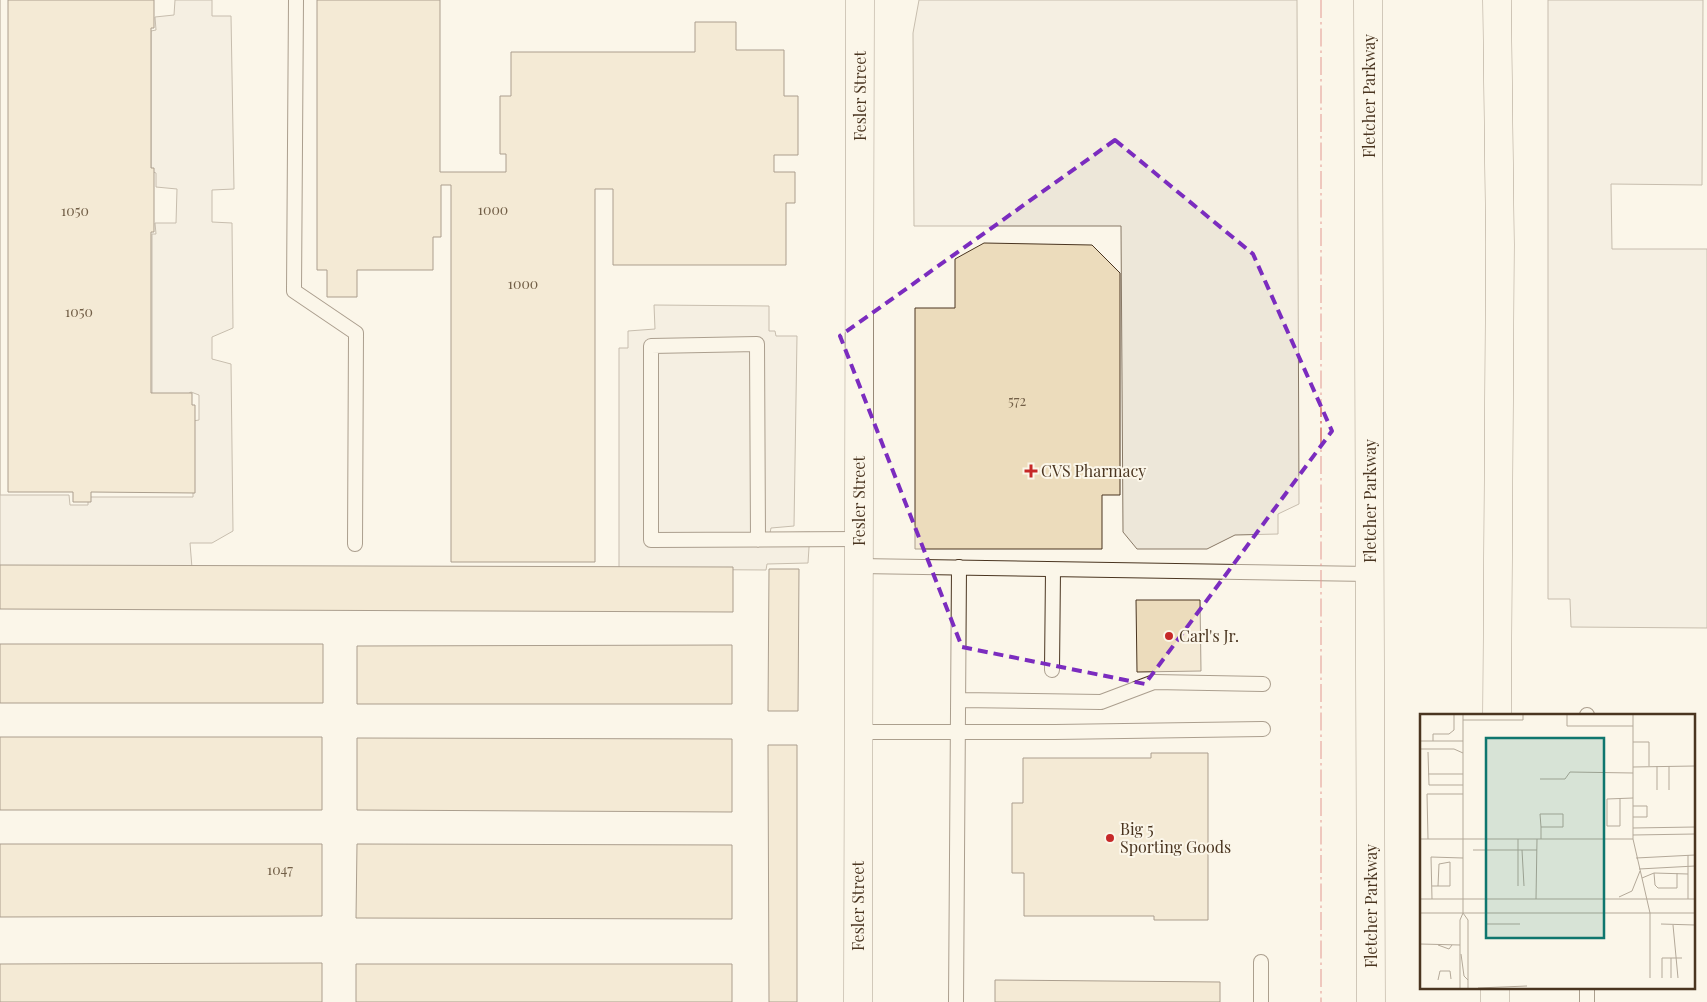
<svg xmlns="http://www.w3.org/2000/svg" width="1707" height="1002" font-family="'Playfair Display',serif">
  <rect width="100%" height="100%" fill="#fbf6e9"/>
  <path fill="#ede7d9" stroke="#887966" d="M0,0V495H69L70,505H88V497H193V421L199,420V395L191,392L186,395L152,394V234H156L155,223H176L177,189L156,187V173L151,171V31L156,30L155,17L174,15L175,0H212V16H231L234,189L212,190V222L232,223L233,328L212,337V359L231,364L233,531L212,543H190L192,568H0Z
    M919,0H1297L1299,504L1278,514V534L1235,535L1207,549H1137L1123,532L1121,226H914L913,33Z
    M1548,0H1703L1702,185L1611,184L1612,249H1707V628L1571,627L1570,599H1548Z
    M654,305L769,306V331H775L776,336H797L794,526L771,528L770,533L810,532L808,563L767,564L766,570L619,569V348H628V331L655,329Z"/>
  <path fill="#ecdcbc" stroke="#4a3520" d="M8,0H154V28H151V168H154V232H151V393H192V405H195V493L91,492V502H73V492H8Z
    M317,0H440V172H506V154H500V96H511V52H695V22H736V50H784V96H798V155H774V172H795V203H786V265H613V189H595V562H451V185H441V237H433V270H357V297H327V270H317Z
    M984,243L1092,245L1120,273V495H1102V549H915V308H955V259Z
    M0,565L733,567V612L0,609Z
    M769,569H799L798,711H768Z
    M1136,600H1200L1201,671L1137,672Z
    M0,644H323V703H0Z
    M732,645V704H357V646Z
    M0,737H322V810H0Z
    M357,738L732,739V812L357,810Z
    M768,745H797V1002H769Z
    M1151,753H1208V920H1154V916H1024V873H1012V803H1023V758H1151Z
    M0,844H322V916L0,917Z
    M357,844L732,845V919L356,918Z
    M322,963V1002H0V964Z
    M356,964H732V1002H356Z
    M995,980L1220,982V1002H995Z"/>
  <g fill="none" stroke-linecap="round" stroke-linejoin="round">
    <g stroke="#4a3520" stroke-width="16">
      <path id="lane" d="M296,0L294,291L356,333L355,544
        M758,540L757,344L651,346V540L859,539
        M859,566L1370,574
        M1052,670L1053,570
        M959,700L1101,702L1154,682L1263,684
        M1587,715V716
        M859,732H1055L1263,729
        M1587,988V1002
        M956,1002L959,567
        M1261,1002V962"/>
    </g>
    <g stroke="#4a3520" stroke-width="29">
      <path id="street" d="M858,1002L860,0"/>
    </g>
    <g stroke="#4a3520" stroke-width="29">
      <path id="primary" d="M1368,0L1371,1002
        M1497,716L1500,244L1497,0
        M1495,1002V988"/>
    </g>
    <use href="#lane" stroke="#fbf6e9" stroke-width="14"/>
    <use href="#street" stroke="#fbf6e9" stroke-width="28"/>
    <use href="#primary" stroke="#fbf6e9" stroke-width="28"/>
    <path stroke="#c62828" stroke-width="1" stroke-dasharray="18 4 2.5 4" stroke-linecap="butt" d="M1321,0V1002"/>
  </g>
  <path d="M0 0H1707V1002H0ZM1115,140L1253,254L1332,431L1145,684L962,647L840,336Z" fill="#fbf6e9" fill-opacity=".55" fill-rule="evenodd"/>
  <path fill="none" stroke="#7b2cbf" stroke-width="4" stroke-dasharray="10 6" stroke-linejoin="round" d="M1115,140L1253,254L1332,431L1145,684L962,647L840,336Z"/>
  <g fill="#c62828" stroke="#fbf6e9" stroke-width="2">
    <path d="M1028.5 463.5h5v5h5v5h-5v5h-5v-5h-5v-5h5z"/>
    <circle cx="1169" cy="636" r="5"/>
    <circle cx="1110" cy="838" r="5"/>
  </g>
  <g text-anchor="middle" stroke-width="4" stroke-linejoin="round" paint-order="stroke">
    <g font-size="14" fill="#725f47">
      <text x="493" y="215">1000</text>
      <text x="75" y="216">1050</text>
      <text x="523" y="289">1000</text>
      <text x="79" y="317">1050</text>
      <text x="1017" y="406">572</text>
      <text x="280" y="875">1047</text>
    </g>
    <g font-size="16" fill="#4a3520" stroke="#fbf6e9">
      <text transform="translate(860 96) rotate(-90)" y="6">Fesler Street</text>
      <text transform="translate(1369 96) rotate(-90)" y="6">Fletcher Parkway</text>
      <text transform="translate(859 501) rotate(-90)" y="6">Fesler Street</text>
      <text transform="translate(1370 501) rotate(-90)" y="6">Fletcher Parkway</text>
      <text transform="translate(858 906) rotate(-90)" y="6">Fesler Street</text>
      <text transform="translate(1371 906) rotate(-90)" y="6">Fletcher Parkway</text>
    </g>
    <g font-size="16" fill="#4a3520" stroke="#fbf6e9" text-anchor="start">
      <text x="1041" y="477">CVS Pharmacy</text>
      <text x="1179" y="642">Carl's Jr.</text>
      <text x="1120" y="835">Big 5<tspan x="1120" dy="18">Sporting Goods</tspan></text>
    </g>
  </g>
  <g transform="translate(1420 714)">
    <rect width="275" height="275" fill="#fbf6e9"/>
    <path fill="none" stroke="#b4a999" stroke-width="1" d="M147,1V12H213M213,1V125L230,199M43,6H103V1M0,27H43M13,27V20H29L34,16V1M213,28H229V52M0,35H34L43,39M8,38L9,71H43M237,52V76M249,52V76M213,53L275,52M8,60H43M120,65H145L150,58L213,59M0,74V27M200,85V112H187V85L213,84M213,92H227V103H213M121,113H143V100H120L121,113V125M213,114L275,113M213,121L275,120M0,125H213M8,125L7,80H43M98,125V172M53,136H117M102,136L104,172M216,144L275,141M219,155L275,152M234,159L235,171L238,174H257V159M222,164L234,159L268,160M12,172H30V148L19,150L18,172M199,183L212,177L220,157M0,185H275M12,185L11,143L43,144M116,185L117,125M268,185V141M0,199H275M43,199L48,206V274M230,199V264M66,210H100M241,210L275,211M253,211L258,264M0,230L40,231M18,231L29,235L32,231M41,240L44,262L48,266M251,244V264M242,264V244H262M18,266L20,257H30L31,265M40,274V206L43,199V1M58,274L107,272"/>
    <path fill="#0f766e" fill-opacity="0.15" stroke="#0f766e" stroke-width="2.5" d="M66,24H184V224H66Z"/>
    <rect width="275" height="275" fill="none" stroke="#4a3520" stroke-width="2.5"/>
  </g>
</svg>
